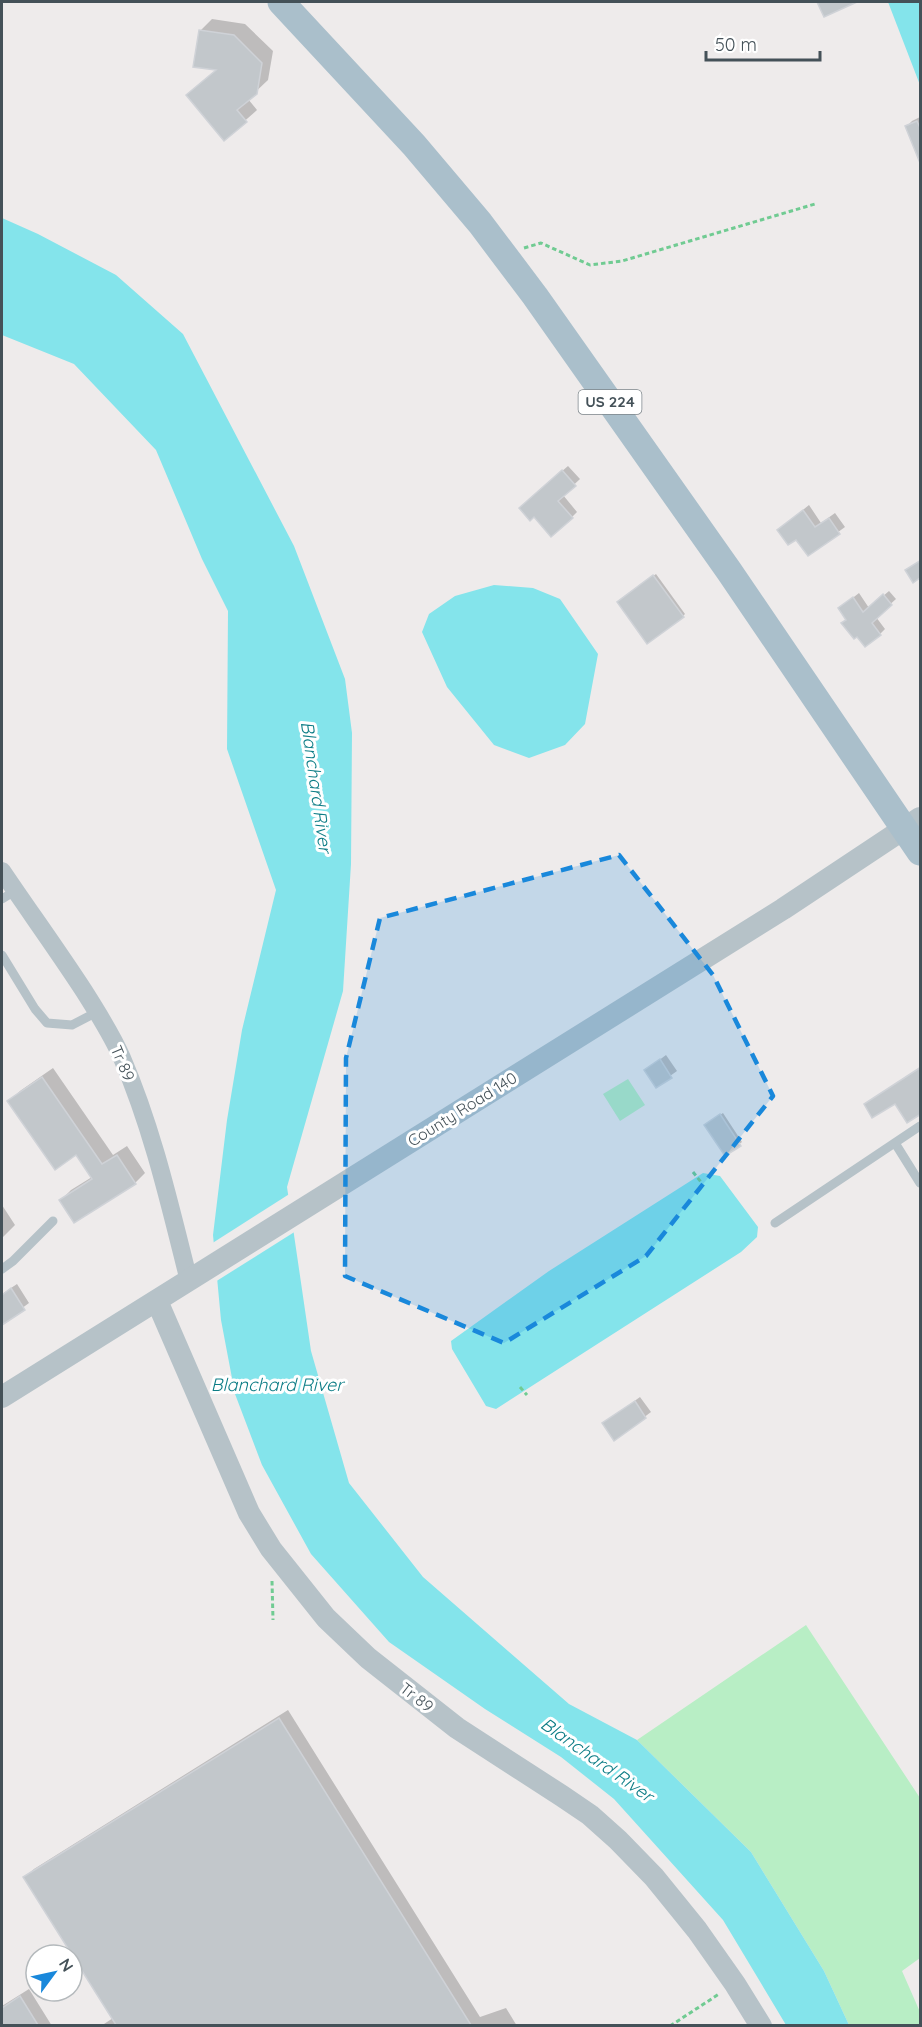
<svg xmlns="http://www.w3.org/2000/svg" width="922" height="2027" font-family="Quicksand,sans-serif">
  <rect width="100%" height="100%" fill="#eeebeb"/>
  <path fill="#b8eec5" d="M628,1079L645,1105L620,1121L603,1094Z
    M806,1625L920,1798V1958L902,1971L920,2012V2025H849L824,1971L751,1852L637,1740Z"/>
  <path fill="#84e4eb" d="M888,2H920V85Z
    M2,218L38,234L116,275L183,334L294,546L345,679L352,733L351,864L343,991L287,1187L311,1351L349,1483L423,1577L569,1704L637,1740L751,1852L824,1971L849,2025H786L723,1920L614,1799L561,1757L485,1709L389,1642L311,1554L262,1465L235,1394L221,1320L213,1235L227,1120L242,1030L276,890L227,749L228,611L202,559L156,450L74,364L2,335Z
    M494,585L533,588L560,599L598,654L585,724L565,745L529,758L494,745L447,687L422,632L429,614L455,596Z
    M703,1173L720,1176L758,1227L757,1237L741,1252L496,1409L486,1406L452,1349L451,1341L549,1271Z"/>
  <path fill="#eeebeb" d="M291,1193L296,1231L215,1282L211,1244Z"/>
  <path fill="#0003" d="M212,19L245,24L273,51L268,80L248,99L257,110L224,139L218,69L200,31Z
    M920,117V146L907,126L912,121Z
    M568,466L580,479L563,495L577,512L572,517L534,515L526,502Z
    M809,505L821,523L835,513L845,527L808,554L784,525Z
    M656,574L685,614L683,616L621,600Z
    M889,591L896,599L876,617L885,629L880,634L847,619L845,604L859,593L869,608Z
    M666,1055L677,1071L656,1086L646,1070Z
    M53,1068L113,1155L127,1146L145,1173L135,1183L61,1200L71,1190L92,1177L77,1153L9,1102L20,1091Z
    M723,1113L742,1142L726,1154L708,1123Z
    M2,1205L15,1225L2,1238Z
    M17,1284L29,1303L2,1323V1294Z
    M640,1397L651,1412L615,1439L604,1423Z
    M288,1710L480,2017L506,2008L517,2026H101L113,2018L25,1877L34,1869Z
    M29,1989L52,2026H2V2006Z"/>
  <path fill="#c2c7cb" stroke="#cfd2d7" stroke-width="1.5" d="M817,2H857L824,17Z
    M199,30L234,35L262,63L257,94L237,110L247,122L224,141L186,95L216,70L193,67Z
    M917,121L921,130L920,163L905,126Z
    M562,470L576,486L558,501L573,518L551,537L534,517L530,521L519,508Z
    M803,510L815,527L829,518L840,534L808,556L796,540L788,545L777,530Z
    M921,560V577L913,583L905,570Z
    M653,575L684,617L647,644L617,602Z
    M883,594L892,605L872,623L881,635L865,647L857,637L854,639L841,623L846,620L838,608L853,597L863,612Z
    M660,1059L672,1078L656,1088L644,1070Z
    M921,1067V1114L907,1123L895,1104L872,1118L864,1104Z
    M42,1077L102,1164L117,1155L136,1184L74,1223L59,1200L92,1179L76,1155L55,1170L7,1101Z
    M720,1114L741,1146L725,1156L704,1125Z
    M11,1288L25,1310L2,1325V1295Z
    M635,1401L646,1418L614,1441L602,1423Z
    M279,1718L471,2025H116L23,1877Z
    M20,1996L38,2025H2V2008Z"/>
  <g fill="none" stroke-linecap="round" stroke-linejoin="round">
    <path stroke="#70cb92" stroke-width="3" stroke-dasharray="4.5 3" stroke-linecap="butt" d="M524,248L541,243L590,265L622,261L815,204
      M693,1172L701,1182
      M520,1387L527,1395
      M272,1581L273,1620
      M670,2026L719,1994"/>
    <path stroke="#b6c2c8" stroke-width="9" d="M2,899L15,891
      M2,955L35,1009L47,1023L72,1025L97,1012
      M895,1143L920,1183
      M775,1223L920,1126
      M2,1269L13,1261L53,1221"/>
    <path stroke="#b6c2c8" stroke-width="18" d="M2,871C29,911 58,951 84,991C98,1013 112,1035 122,1058C153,1130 170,1206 189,1281"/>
    <path stroke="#b6c2c8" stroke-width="22" d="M157,1301L249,1513L271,1549L326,1618L368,1658L457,1728L562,1796L590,1815L618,1840L654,1877L697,1930L735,1984L761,2026
      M2,1397L783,909L920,818"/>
    <path stroke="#aabfcb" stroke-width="27" d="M281,2L414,145L480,223L535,296L729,571L920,852"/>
  </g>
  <path fill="#1988db" fill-opacity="0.2" stroke="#1988db" stroke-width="4.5" stroke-dasharray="12 8" stroke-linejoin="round" d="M619,855L713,975L773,1096L646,1256L504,1343L345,1276L346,1058L380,918Z"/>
  <g text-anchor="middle" stroke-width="6" stroke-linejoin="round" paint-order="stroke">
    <rect fill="#fff" stroke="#7c858a" stroke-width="1.5" x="578.5" y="390" width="63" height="24" rx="4.5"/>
    <g font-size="15" font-weight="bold" fill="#445158">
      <text x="610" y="407">US 224</text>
    </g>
    <g font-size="16" fill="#445158" stroke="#fff">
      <text transform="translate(123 1063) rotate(67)" y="6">Tr 89</text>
      <text transform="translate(462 1109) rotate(-32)" y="6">County Road 140</text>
      <text transform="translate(417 1697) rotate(38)" y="6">Tr 89</text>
    </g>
    <g font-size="18" font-style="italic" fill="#0d7d86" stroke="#fff">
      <text transform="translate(316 787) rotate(82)" y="6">Blanchard River</text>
      <text x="277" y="1391">Blanchard River</text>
      <text transform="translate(597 1760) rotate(35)" y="6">Blanchard River</text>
    </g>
  </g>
  <rect width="922" height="2027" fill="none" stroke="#445158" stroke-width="6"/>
  <g transform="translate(54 1973) rotate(57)"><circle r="28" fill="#ffffff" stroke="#b4b9bc" stroke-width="1.5"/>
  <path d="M0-4.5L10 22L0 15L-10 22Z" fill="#1988db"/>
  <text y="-9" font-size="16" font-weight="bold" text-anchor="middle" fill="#445158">N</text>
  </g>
  <path d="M706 51v9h114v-9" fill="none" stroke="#445158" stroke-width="3"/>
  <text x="715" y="51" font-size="18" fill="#445158" stroke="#ffffff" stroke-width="4.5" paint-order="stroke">50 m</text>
</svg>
